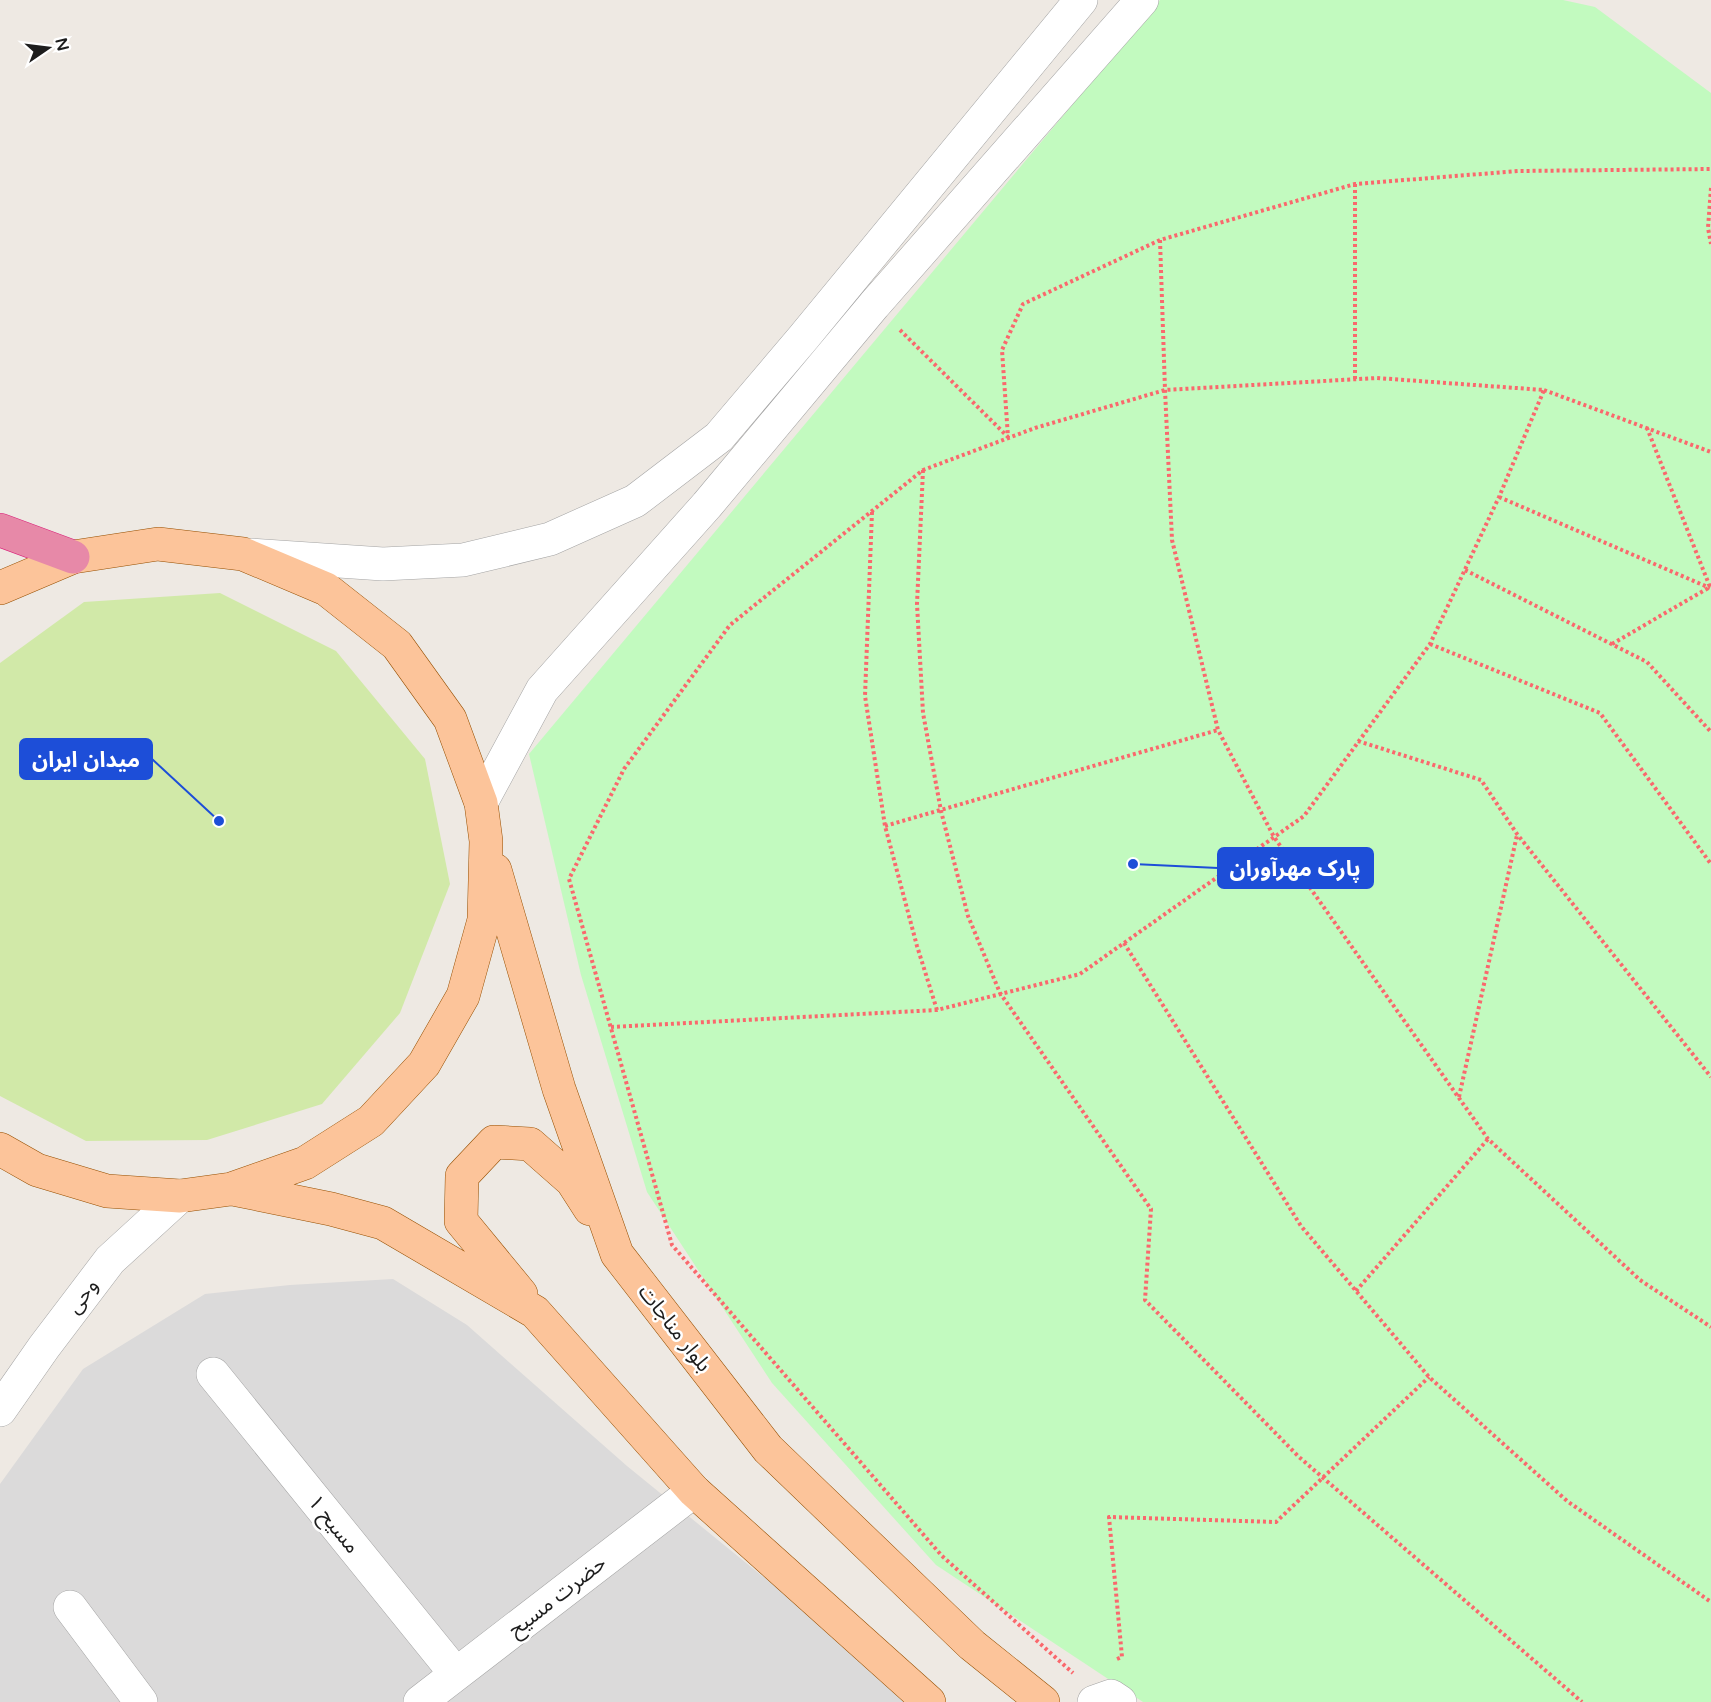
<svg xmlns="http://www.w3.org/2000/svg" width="1711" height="1702" font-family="'Varela Round','Noto Sans Arabic',sans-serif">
  <rect width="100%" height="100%" fill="#eee9e3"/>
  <path fill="#dbdada" d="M393,1279L467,1325L627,1466L917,1702H0V1484L83,1369L205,1294L290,1285Z"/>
  <path fill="#d1e9a8" d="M220,593L336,651L425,759L450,884L400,1013L322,1104L207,1140L86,1141L0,1096V663L84,602Z"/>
  <path fill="#c2fabf" d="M1160,0H1563L1595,7L1711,93V1702H1143L936,1565L772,1383L647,1192L581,975L529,754Z"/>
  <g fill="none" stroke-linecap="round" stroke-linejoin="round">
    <g stroke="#a4a4a4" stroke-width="34">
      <path id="minor" d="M250,555L383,564L463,560L550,539L635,501L719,437L803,338L1081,0
        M481,803L542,690L707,505L874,305L1142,0
        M213,1374L456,1674
        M0,1410L44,1347L110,1260L180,1196
        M70,1607L141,1702
        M420,1702L694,1491
        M1094,1702L1111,1696L1120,1702"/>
    </g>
    <g stroke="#964f00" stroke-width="34">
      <path id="major" d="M0,588L73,557L158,544L243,554L326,589L397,645L450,719L481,803L486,841L484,920L463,996L424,1064L371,1121L305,1163L231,1189L180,1196L107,1191L37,1170L0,1149
        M495,870L559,1089L617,1254L768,1449L972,1645L1043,1702
        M233,1189L331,1209L383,1223L535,1312L694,1491L929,1702
        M521,1294L461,1221L462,1176L494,1142L530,1144L572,1181L590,1209"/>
    </g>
    <g stroke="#da237b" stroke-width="34">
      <path id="highway" d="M0,530L73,557"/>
    </g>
    <path stroke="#fa686d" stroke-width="4" stroke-dasharray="3 3" stroke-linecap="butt" d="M1355,184V379
      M1711,188L1708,228L1711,244
      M1160,240L1165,390L1172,540L1218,730L1274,837L1488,1139L1640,1280L1711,1327
      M900,330L1008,437L1002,350L1023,304L1160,240L1355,184L1518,171L1711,169
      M1544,390L1711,452
      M923,470L917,604L923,713L941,811L968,916L1000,993L1151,1209L1145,1300L1299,1457L1582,1702
      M1499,497L1710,588
      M872,512L865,696L885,826L917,946L937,1010
      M1465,570L1647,662L1711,732
      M1430,644L1600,713L1711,864
      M1612,644L1710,587L1647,428
      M1358,741L1481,780L1517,834L1711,1077
      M885,826L1218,730
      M1124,943L1301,1226L1429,1377L1567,1501L1711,1602
      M611,1027L937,1010L1080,974L1304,816L1430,644L1499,497L1544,390L1377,378L1165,390L1035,428L923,470L730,625L624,769L569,879L672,1245L942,1556L1073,1673
      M1459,1097L1517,835
      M1356,1291L1488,1139
      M1117,1659L1122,1657L1109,1517L1276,1522L1429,1377"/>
    <use href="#minor" stroke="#fff" stroke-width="33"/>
    <use href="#major" stroke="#fcc49a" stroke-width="33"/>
    <use href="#highway" stroke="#e789a8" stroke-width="33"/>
  </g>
  <g text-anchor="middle" stroke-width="5" stroke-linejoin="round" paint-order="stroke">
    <g font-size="21" fill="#1d1d1d" stroke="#fff">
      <text transform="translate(82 1296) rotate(-53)" y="7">وحی</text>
      <text transform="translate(675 1328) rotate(52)" y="7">بلوار مناجات</text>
      <text transform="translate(334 1524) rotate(51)" y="7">مسیح ۱</text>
      <text transform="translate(557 1596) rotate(-38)" y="7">حضرت مسیح</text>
    </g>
  </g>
  <path fill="none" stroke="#1d4ed8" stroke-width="2" d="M219 821L152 759M1133 864L1218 868"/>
  <g fill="#1d4ed8" stroke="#fff" stroke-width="2">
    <circle cx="219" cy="821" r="6"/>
    <circle cx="1133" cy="864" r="6"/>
  </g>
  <g fill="#1d4ed8" stroke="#1d4ed8" stroke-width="2">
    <rect x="20" y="739" width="132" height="40" rx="6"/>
    <rect x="1218" y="848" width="155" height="40" rx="6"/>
  </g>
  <g font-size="22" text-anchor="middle" font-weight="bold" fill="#fff">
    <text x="86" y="767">میدان ایران</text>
    <text x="1295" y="876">پارک مهرآوران</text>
  </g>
  <g transform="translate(48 48) rotate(76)" stroke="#ffffff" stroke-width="4.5" paint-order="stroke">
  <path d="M0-4.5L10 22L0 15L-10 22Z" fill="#1d1d1d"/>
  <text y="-9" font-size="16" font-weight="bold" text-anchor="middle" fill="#1d1d1d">N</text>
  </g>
</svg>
